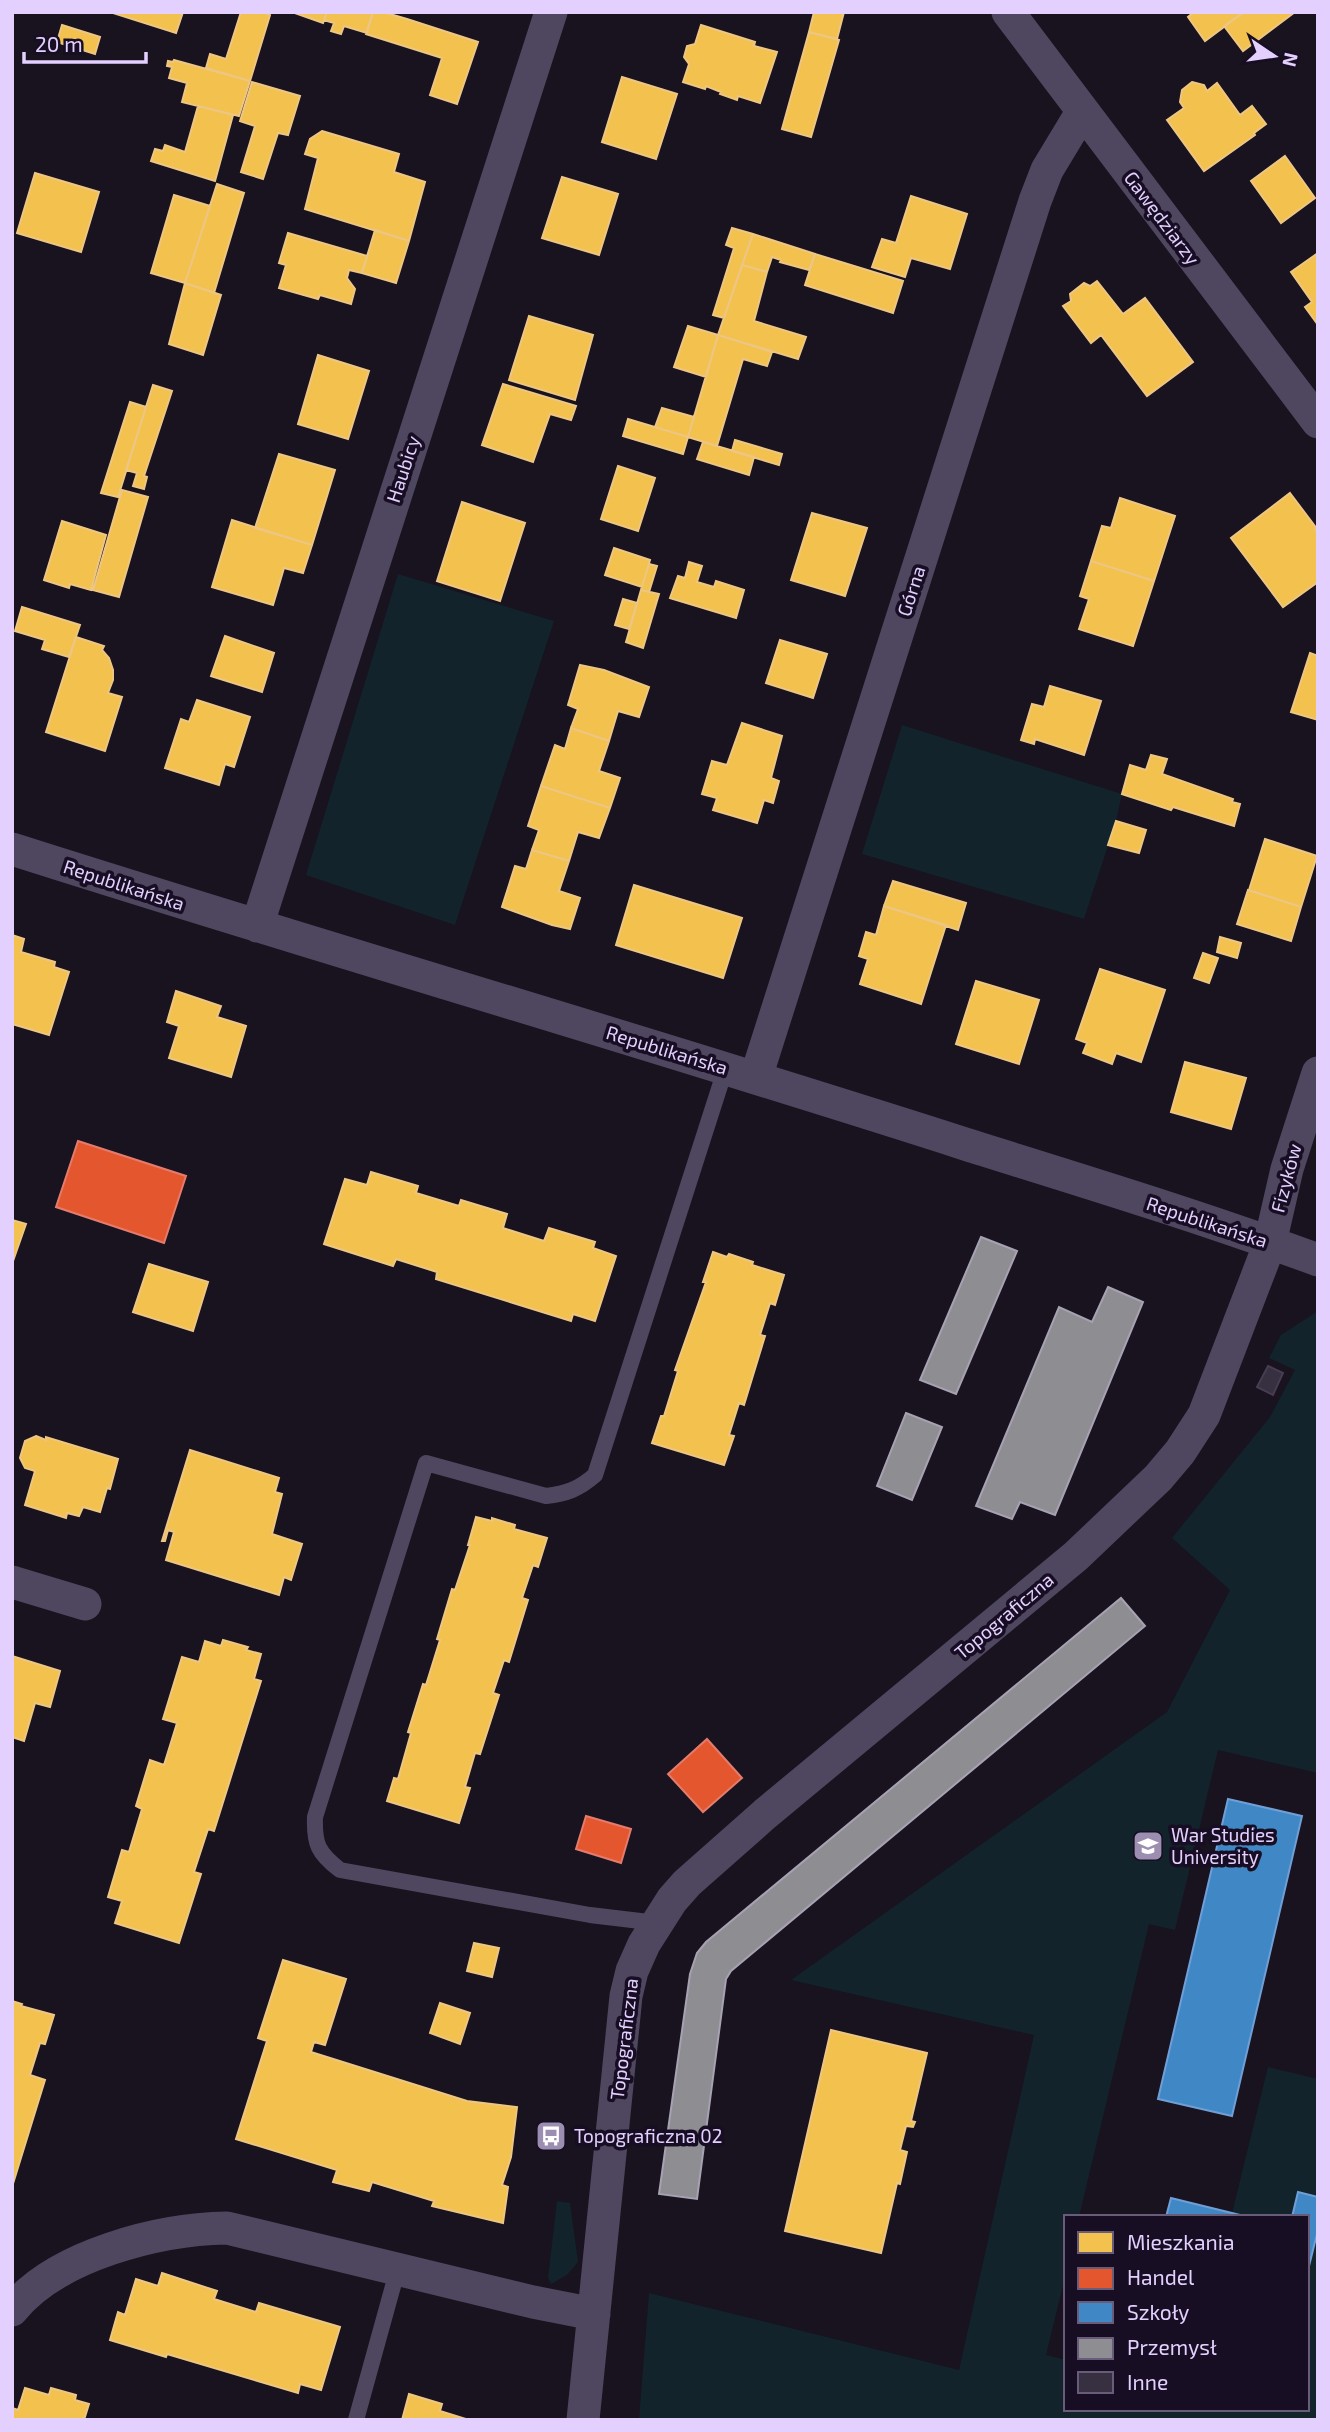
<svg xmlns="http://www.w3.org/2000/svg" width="1330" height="2432" font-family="'Exo 2',sans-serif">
  <rect width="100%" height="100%" fill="#18131e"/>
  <path fill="#12232b" d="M398,574L554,621L455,925L306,875Z
    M902,725L1122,794L1116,821L1084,919L862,854Z
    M1318,1311V1773L1218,1750L1175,1930L1149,1924L1079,2217H1066V2273L1046,2355L1066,2360V2409H1307V2270L1318,2230V2420H639L649,2293L959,2370L1034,2035L791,1980L1167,1712L1230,1590L1172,1538L1270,1417L1295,1370L1269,1358L1281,1335Z
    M1268,2067L1318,2079V2197L1292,2217H1248L1232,2213Z
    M557,2201L570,2203L578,2262L567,2275L551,2284L548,2278Z"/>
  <path fill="#f2c14e" stroke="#eec683" stroke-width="2" d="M110,12H183L176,33Z
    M241,12H263L270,15L250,81L206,68L210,54L226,59Z
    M292,12H327L323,23Z
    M327,12H373L367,33L344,26L341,34L331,31L334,23L324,20Z
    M373,12H383L407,19L478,42L457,104L430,95L442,58L366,34Z
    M814,12H844L837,39L809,32Z
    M1194,12H1244L1205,41L1188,17Z
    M1244,12H1295L1243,51L1224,26Z
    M62,25L100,37L95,54L57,42Z
    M701,25L755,42L754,46L777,52L760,103L738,96L737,100L720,94L721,92L706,86L705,89L683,82L689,64L684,57L687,46L695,44Z
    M809,32L839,40L811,137L782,129Z
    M174,60L250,81L239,116L182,102L187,83L169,78L172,67L167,66L168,61L173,62Z
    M622,77L677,94L656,159L602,142Z
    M252,82L300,96L288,135L278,133L263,179L241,172L255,126L240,121Z
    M1192,82L1204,85L1207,91L1217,83L1240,115L1252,106L1266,124L1254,133L1255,135L1204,171L1167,120L1184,108L1180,102L1182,90Z
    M198,106L233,115L215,181L151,161L155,149L163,151L165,145L185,152Z
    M322,131L399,154L394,172L425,182L409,241L305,209L318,158L305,154L310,139Z
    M1285,156L1315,198L1281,223L1251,181Z
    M35,173L99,192L81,252L17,233Z
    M562,177L618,194L599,255L542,238Z
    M217,184L244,193L214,293L185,283Z
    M174,195L210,206L185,283L151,273Z
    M911,196L967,214L950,269L911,258L905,277L872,267L882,239L896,243Z
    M732,228L753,234L724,318L713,315L734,248L726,245Z
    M375,230L409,241L396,283L362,273Z
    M288,233L367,256L362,273L349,270L347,278L355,289L351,304L320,295L318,299L279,288L286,265L279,263Z
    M753,234L815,254L809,270L780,262L781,260L772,257L767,272L742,265Z
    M1318,253V325L1305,307L1312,302L1291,272Z
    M815,254L903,281L893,313L805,285Z
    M742,265L767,272L754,321L806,337L798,359L718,335Z
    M1097,281L1123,314L1145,298L1193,362L1147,396L1101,335L1091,343L1063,306L1071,301L1070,294L1084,283L1090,286Z
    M185,283L221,295L203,355L169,344Z
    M529,316L593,335L575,400L509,380Z
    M688,326L718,335L706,377L674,367Z
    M718,335L772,352L767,366L743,359L717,446L688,437Z
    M318,355L369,371L348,439L298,424Z
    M503,384L576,406L571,420L550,414L533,462L482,445Z
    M153,385L172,391L144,476L147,477L144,489L133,486L137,473L126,470Z
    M130,402L146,407L118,497L101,493Z
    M662,408L694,417L688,437L655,427Z
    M628,419L688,437L683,454L623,436Z
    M735,440L782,454L779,465L732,451Z
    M703,442L754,457L749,475L697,459Z
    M279,454L335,470L312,545L255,528Z
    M618,466L655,478L638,531L601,519Z
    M122,490L148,497L119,597L93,590Z
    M1290,493L1317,529L1315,530L1318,534V582L1283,607L1231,538Z
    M1120,498L1175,516L1154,581L1091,561L1102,526L1111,528Z
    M462,502L525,523L500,601L437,581Z
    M812,513L867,528L845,596L791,580Z
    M232,520L312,545L303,573L284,568L273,605L212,587Z
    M62,521L106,535L91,590L70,584L69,588L44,580Z
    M614,548L650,560L642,587L605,575Z
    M1091,561L1154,581L1133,646L1079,629L1089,599L1080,596Z
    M689,562L702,566L697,582L714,587L716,581L744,590L736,618L670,598L678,576L685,578Z
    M649,564L657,566L649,592L641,590Z
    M641,590L659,594L643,648L626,642Z
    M623,599L637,603L629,629L615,625Z
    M22,607L80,625L69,657L42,649L45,640L15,631Z
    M225,636L274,653L262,692L211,676Z
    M76,637L104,646L102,650L109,658L113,670V680L108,693L122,697L105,751L46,732Z
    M780,640L827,654L813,698L766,683Z
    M1310,653L1318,656V720L1291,712Z
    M580,665L604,670L649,687L639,717L618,711L609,741L571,728L578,709L568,705Z
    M1050,686L1101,701L1084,755L1035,739L1034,744L1021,740L1032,704L1044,707Z
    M197,700L250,717L234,767L225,764L219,785L165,768L181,719L189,722Z
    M742,723L782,736L771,778L779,781L773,803L764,800L757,823L713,810L717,798L702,794L712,761L727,765Z
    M571,728L609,741L599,771L620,778L610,808L541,786L555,745L565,749Z
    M1151,755L1167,759L1162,774L1233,799L1232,802L1240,804L1234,826L1173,807L1171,810L1122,794L1130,765L1146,770Z
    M541,786L610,808L599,838L578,832L569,861L532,850L539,830L528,826Z
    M1116,821L1146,830L1139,853L1108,845Z
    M1265,839L1317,856L1301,907L1249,890Z
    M532,850L569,861L559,891L580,898L570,929L552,925L502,907L515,866L526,869Z
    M893,881L966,903L958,930L884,906Z
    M634,885L742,918L723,978L616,945Z
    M1248,890L1301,907L1291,941L1237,924Z
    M884,906L946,925L921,1004L860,984L868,959L859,956L866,932L876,935Z
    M12,935L24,939L21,952L55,962L54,967L69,972L49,1035L12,1024Z
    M1220,937L1241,943L1237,958L1217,952Z
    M1203,953L1218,958L1209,983L1194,978Z
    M1100,969L1165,990L1141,1062L1116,1053L1112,1064L1083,1053L1087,1043L1076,1039Z
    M976,981L1039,1000L1019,1064L956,1044Z
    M176,991L221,1006L217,1017L246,1026L231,1077L169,1058L179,1026L167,1022Z
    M1185,1062L1246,1078L1231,1129L1171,1112Z
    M371,1172L418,1186L416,1193L459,1206L461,1200L507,1214L503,1228L544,1241L549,1228L595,1242L593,1248L616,1256L595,1321L573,1314L571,1321L436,1279L437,1272L396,1259L393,1266L324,1244L345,1179L367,1185Z
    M12,1220L26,1224L12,1264Z
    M713,1252L727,1257L729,1254L753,1262L752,1265L784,1275L775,1305L770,1303L760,1335L765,1336L744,1405L739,1403L729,1435L734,1436L724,1465L652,1443L661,1416H664L678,1371L675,1370L706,1282H703Z
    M149,1264L208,1282L193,1331L133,1312Z
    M36,1436L46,1440V1437L118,1459L110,1489L107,1488L100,1512L83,1507L79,1516L67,1513L66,1518L25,1505L35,1471L25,1468L20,1458L25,1441Z
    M190,1450L279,1478L275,1492L282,1494L272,1534L302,1544L291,1580L284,1577L279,1595L166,1560L174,1532L168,1530L165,1541H162Z
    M476,1517L492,1521V1518L515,1525L514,1529L547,1538L538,1567L533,1565L522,1598L528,1600L509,1662L504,1660L493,1693L499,1695L480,1754L475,1753L465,1787L470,1788L459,1823L387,1801L394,1778L398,1779L411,1733L408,1732L423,1684L426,1685L440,1640L437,1639L452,1589L455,1590L470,1545H468Z
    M223,1640L248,1647L246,1650L261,1654L254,1679L261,1681L214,1831L208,1829L194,1872L201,1874L179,1943L115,1923L122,1901L108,1897L122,1850L129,1852L142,1809L136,1806L150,1760L164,1765L177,1723L163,1719L182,1657L199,1662L205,1641L221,1646Z
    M12,1656L60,1671L50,1707L35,1703L24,1741L12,1737Z
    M474,1943L499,1948L492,1977L467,1971Z
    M283,1960L346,1979L325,2045L314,2042L311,2052L467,2101L517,2107L511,2157L502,2185L508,2187L503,2223L432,2206L434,2201L372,2182L369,2191L333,2182L337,2170L236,2139L267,2041L258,2038Z
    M12,2001L22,2004L21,2006L54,2015L45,2044L40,2043L30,2075L45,2080L12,2187Z
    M440,2003L470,2013L460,2044L430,2033Z
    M831,2030L927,2053L911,2121L915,2122L913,2127L906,2126L900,2150L907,2152L900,2184L897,2183L881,2253L785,2231Z
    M162,2273L217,2291L214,2299L256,2312L259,2303L340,2327L321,2390L300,2384L298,2393L167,2354L166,2357L110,2340L118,2312L125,2315L136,2279L158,2286Z
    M25,2388L49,2395L51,2388L76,2395L75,2400L89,2404L84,2420H12V2408L18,2410Z
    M409,2394L442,2404L440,2411L469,2420H402Z"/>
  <path fill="#e4572e" stroke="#e47b6d" stroke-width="2" d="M78,1141L186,1176L164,1243L56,1207Z
    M707,1739L742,1778L703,1812L668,1774Z
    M586,1816L631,1829L621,1863L576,1849Z"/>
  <path fill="#3f88c5" stroke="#709ed6" stroke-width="2" d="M1228,1799L1302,1816L1232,2116L1158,2099Z
    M1298,2192L1318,2197V2230L1308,2270L1307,2217H1292Z
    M1171,2198L1232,2213L1248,2217H1166Z"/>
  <path fill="#8d8d92" stroke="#a7a1b3" stroke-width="2" d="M981,1237L1017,1251L956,1394L920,1380Z
    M1108,1287L1143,1302L1055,1515L1020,1502L1012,1519L976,1506L1059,1307L1092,1322Z
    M906,1413L942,1427L912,1500L877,1486Z
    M1121,1598L1145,1626L731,1971L726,1979L697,2199L659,2194L690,1974L697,1953L706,1942Z"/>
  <path fill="#373040" stroke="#473d52" stroke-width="2" d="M1268,1366L1283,1373L1273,1395L1257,1387Z"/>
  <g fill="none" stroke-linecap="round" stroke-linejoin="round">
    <path stroke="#4f475f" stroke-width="16" d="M657,1923L590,1915L340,1870C318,1853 314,1844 315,1817L426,1463L546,1496C566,1494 579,1489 595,1475L726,1067
      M356,2420L398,2268"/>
    <path stroke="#4f475f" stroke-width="33" d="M1008,12L1318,422
      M12,849C329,950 648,1042 965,1144C1083,1181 1202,1217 1318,1260
      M257,926L551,12
      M756,1077L1035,201L1047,170L1082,112
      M12,1582L85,1604
      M12,2310C56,2255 159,2229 227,2228L533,2302L594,2314
      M583,2420L626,1996L632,1971L644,1944L672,1900L687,1883L765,1814L1076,1556L1158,1478L1180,1452L1204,1415L1270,1243L1287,1169L1318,1073"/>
  </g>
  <defs>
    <g id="university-square" transform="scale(1.575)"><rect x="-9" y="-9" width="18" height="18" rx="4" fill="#9c8eb0" stroke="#170e23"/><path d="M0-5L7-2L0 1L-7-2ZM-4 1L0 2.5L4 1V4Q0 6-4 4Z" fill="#fff"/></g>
    <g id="bus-square" transform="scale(1.575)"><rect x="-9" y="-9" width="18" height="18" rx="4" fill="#9c8eb0" stroke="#170e23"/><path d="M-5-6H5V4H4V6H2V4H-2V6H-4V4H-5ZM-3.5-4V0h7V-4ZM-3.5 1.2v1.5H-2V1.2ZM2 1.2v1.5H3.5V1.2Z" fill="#fff"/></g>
  </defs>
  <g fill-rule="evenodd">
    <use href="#university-square" x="1148" y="1846"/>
    <use href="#bus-square" x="551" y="2136"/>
  </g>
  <g text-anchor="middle" stroke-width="7" stroke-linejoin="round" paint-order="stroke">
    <g font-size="19" fill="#e3d0ff" stroke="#170e23">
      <text transform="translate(1162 218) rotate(53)" y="7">Gawędziarzy</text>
      <text transform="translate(403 469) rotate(-72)" y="7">Haubicy</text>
      <text transform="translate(911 591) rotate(-72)" y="7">Górna</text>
      <text transform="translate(124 885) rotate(18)" y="7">Republikańska</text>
      <text transform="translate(667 1050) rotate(17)" y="7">Republikańska</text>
      <text transform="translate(1286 1178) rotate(-75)" y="7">Fizyków</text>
      <text transform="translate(1207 1222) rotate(18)" y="7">Republikańska</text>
      <text transform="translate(1004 1616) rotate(-40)" y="7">Topograficzna</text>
      <text transform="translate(624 2039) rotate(-83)" y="7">Topograficzna</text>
    </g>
    <g font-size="19" fill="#e3d0ff" stroke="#170e23" text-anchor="start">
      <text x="1171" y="1842">War Studies<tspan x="1171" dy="22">University</tspan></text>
      <text x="574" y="2143">Topograficzna 02</text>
    </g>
  </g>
  <rect width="1330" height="2432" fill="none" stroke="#e3d0ff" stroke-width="28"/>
  <rect x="1064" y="2215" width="245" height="196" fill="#170e23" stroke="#695c7b" stroke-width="2"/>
  <rect x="1078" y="2232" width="35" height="21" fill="#f2c14e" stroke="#695c7b" stroke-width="2"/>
  <text x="1127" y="2250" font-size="21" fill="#e3d0ff">Mieszkania</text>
  <rect x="1078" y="2268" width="35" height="21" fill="#e4572e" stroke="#695c7b" stroke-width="2"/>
  <text x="1127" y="2285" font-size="21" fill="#e3d0ff">Handel</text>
  <rect x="1078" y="2302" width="35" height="21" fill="#3f88c5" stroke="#695c7b" stroke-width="2"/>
  <text x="1127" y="2320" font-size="21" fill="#e3d0ff">Szkoły</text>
  <rect x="1078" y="2338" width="35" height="21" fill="#8d8d92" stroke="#695c7b" stroke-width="2"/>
  <text x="1127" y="2355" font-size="21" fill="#e3d0ff">Przemysł</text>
  <rect x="1078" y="2372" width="35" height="21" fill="#373040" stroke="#695c7b" stroke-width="2"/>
  <text x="1127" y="2390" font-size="21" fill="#e3d0ff">Inne</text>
  <g transform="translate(1274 56) rotate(103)" stroke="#170e23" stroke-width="5" paint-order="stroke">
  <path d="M0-5L12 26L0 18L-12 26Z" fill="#e3d0ff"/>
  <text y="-10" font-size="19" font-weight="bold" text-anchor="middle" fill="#e3d0ff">N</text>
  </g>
  <path d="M24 52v10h122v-10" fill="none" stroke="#e3d0ff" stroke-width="3.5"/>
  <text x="35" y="52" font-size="21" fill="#e3d0ff" stroke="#170e23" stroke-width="5" paint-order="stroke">20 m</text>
</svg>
